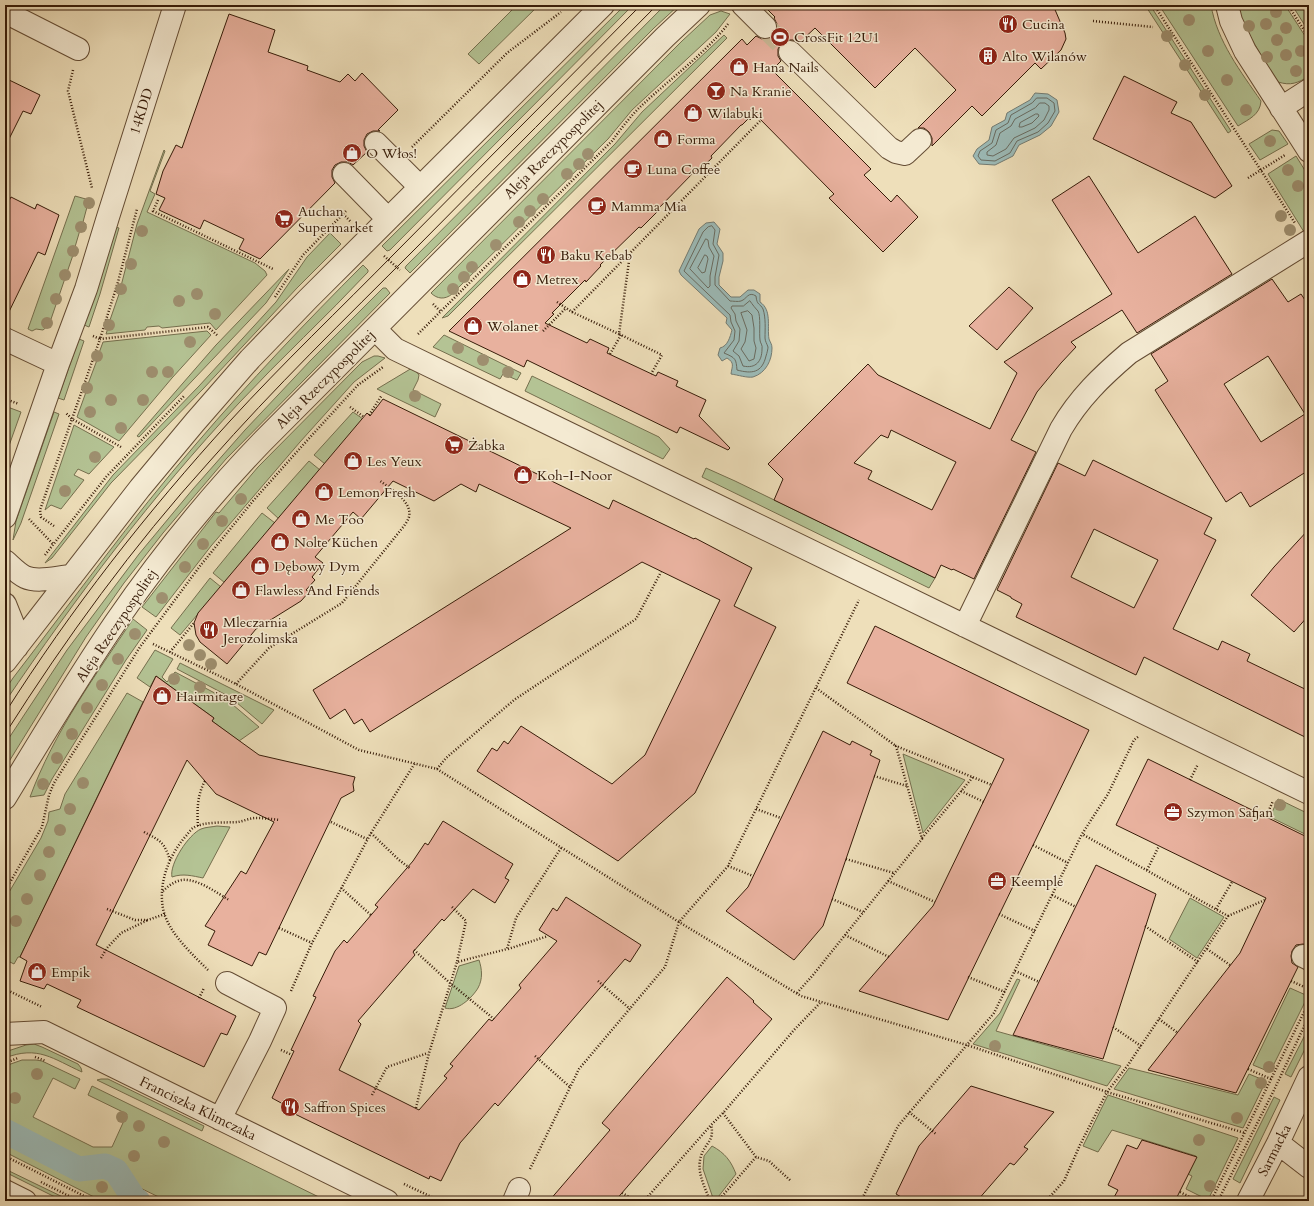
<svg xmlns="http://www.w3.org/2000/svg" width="1314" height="1206" font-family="Cardo,serif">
  <rect width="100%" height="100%" fill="#eedfba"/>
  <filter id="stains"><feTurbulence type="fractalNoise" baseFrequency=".005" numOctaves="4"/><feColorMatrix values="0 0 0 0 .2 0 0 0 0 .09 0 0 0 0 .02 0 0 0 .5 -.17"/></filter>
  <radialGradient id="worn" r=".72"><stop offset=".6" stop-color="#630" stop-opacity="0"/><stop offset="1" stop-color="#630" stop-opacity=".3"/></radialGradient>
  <path fill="#b4c394" stroke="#756f4e" d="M517,5H539L479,64L468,54Z
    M625,5H633L390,250L387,251L382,246Z
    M665,5H679L654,28L410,273L405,268L406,266Z
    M1145,5H1150L1231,131L1228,133Z
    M1159,5H1211C1217,41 1241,72 1261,101C1260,115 1249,119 1238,126Z
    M1237,5H1285L1309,42V76C1298,83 1291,86 1278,82C1262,57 1246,33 1237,5Z
    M1292,5H1309V32Z
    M721,11L730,14L716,32L632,110L608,139L452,294C445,300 437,299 431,293L682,41L710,15Z
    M724,35L727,38L448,316L442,318L615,144L642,112Z
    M1272,130L1279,131L1288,144L1260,160L1249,144Z
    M164,150L165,151L150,191L155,194L147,212L255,263L265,271L267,275L216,330L210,323L162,328L159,326L147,327L145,330L106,334L108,328L104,326L107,319L110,320L119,294L116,292L118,285L121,286L137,224Z
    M1296,156L1309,177V229L1304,232L1268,174Z
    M75,196L93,201L91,208L87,207L83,222L86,224L84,231L80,230L75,247L78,249L76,256L73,255L49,325L43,330L36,329L32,331L28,329Z
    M115,227L119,228L100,294L89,327L84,325Z
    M330,233L341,244L297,288L203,389L111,483L52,558L45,563L113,475L199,386L276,302L307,257Z
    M363,265L368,270V272C326,317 281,358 239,403C152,496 76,597 5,702V690L13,678C73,600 131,519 196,444C249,382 305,323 363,265Z
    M289,269L266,303L139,437L137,436L216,345Z
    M383,288H386L390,293L226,459L163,533L124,583L86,637L5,768V744L67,650L139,554L193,489L245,430L311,360Z
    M207,331L211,335L172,378L119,441L77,417L86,392L82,390L85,383L88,384L97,360L93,359L96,352L99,353L103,342Z
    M444,335L521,373L517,380L503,374L500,379L433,347Z
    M79,339L84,341L64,400L58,398Z
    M374,356H378L385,358L354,382L300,442L211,546L156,617L142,607L216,512L219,513L258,467L362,362Z
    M412,368L415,370L419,375L418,380L413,390L441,404L435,417L377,389Z
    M532,376L659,437L670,449L663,459L525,391Z
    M5,406L21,412L5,457Z
    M54,412L59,414L21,523L13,540L16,521Z
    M353,412L363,419L325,464L314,455Z
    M74,425L114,447L89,474L78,469L74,475L84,480L61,509L51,505L45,510Z
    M309,461L320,470L279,519L267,508Z
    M706,468L735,481L935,578L929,588L702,477Z
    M262,513L275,523L225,583L213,573Z
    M210,578L221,587L180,635L171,628Z
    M133,619L147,630L126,660L52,779L44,795L30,797C54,732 95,676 133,619Z
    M155,650L173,659L162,677L167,682L175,672L226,699L259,727L239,741L212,721L214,718L156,676L150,687L137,678Z
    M180,663L274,710L262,724L230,697L177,669Z
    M127,693L143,702L20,957H18L14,964L10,962L5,971V899L41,838L48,821L49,812L60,809L65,794Z
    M903,754L965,780L923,833Z
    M1278,799L1309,814V836L1270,817Z
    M217,826L230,827L203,878C193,876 183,873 172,877C169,864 189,834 201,829C206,827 212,827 217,826Z
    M1190,898L1224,917L1197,958L1169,939Z
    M479,960C482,969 483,979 478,988C472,998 457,1012 445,1008L459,966Z
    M1017,979L1020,980L996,1031L1121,1066L1107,1086L973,1044L1000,1013Z
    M1290,988L1308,996L1270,1072L1253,1065Z
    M1309,1027V1041L1291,1077L1285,1074Z
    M34,1044L42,1047L78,1064L81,1068L82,1072C53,1059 38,1045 5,1058V1052L26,1045Z
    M22,1060H36L42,1061L80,1079L75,1089L53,1078L33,1117L93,1147H112L127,1114L88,1095L92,1086L327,1201H167L132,1184L121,1171L105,1164H90L5,1122V1066Z
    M1129,1068L1238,1095L1249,1074L1266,1081L1243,1128L1114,1089Z
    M101,1079H108L204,1126L202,1131L97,1080Z
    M1108,1095L1238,1138L1208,1200L1186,1189L1192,1176L1188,1174L1196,1156L1112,1130L1098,1152L1083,1146Z
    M1274,1097L1280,1100L1240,1183L1233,1179Z
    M5,1140L76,1175L103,1169C121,1171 120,1183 125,1198L130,1201H102L5,1152Z
    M712,1146C725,1153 731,1161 736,1174L715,1201H714L703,1169L704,1156Z
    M5,1169L71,1201H63L5,1172Z"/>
  <path fill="#9cbbb8" stroke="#737b72" d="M1035,93L1048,94L1057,100L1059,112L1051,126L1040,135L1019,145L1013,156L995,165L979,164L973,156L977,149L989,140L992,127L1005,120L1007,113L1030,100Z
    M714,222L720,229L717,244L723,253V261L719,277V285L731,297H740L748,290H754L760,294V302C772,310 767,326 769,339C770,342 772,344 772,348C772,360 766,373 753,377C747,378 738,375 731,374C732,366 735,363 727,358L722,361L718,355L720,348C728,346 730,337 732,330L726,323L727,318L681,275L679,271L699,229L706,223Z"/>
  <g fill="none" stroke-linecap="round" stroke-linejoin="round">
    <path stroke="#696b60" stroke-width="1" d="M1037,98H1047L1054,103L1055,111L1048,123L1038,132L1017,141L1010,153L995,161L981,160L978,156L980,151L992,143L996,130L1008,123L1011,115L1032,103Z
      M1040,103H1045L1049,106V110L1044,120L1035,128L1014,138L1006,149L993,156L987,155V152L996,145L1000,133L1011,126L1015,119L1035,108Z
      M1036,114H1038L1039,116L1032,123L1022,127H1019L1020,123Z
      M712,226L715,230L713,244L719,255L715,277V285L730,301C733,301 738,302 741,301C747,299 748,291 756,296C757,306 760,303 763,309C766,318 765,329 765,338C765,341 767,344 768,347C768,349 767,353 766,356C762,373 752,374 737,370C736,359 736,358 724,353L734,340L735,331L731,322L730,315L684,271L703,232L708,227Z
      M706,239L708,240L709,247L714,256L710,276V286L708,288L690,269Z
      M705,255L707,256L708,259L705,272L702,273L698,268Z
      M750,301C752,304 756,309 758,311C761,316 759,333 760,340C760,343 763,345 762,349C762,361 756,369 743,366L739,356L733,351L739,341L740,329L736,321L735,314L731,308L732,306H743Z
      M748,311L752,315L754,328V341L756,348L754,359L749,361L741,349L745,342L747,330L741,313Z"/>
    <path stroke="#9cbbb8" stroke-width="25" d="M5,1131L79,1169L105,1166L116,1171L135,1200L138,1201"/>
  </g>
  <path fill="#e8b19e" stroke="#361b08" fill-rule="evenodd" d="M763,5H1053L1065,33L1066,39L1061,50L1041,69L1035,63L982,116L972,106L932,146V138L929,132L924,128H918L956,90L915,48L875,88L815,28L799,43L793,40H786L781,44L778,49V56L781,61L772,70L871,169L864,175L891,202L897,195L918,217L883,252L829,198L834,194L755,114L750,120L749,118L742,125H741L711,156L712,158L695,174L694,172L656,211L657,212L641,228L639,227L600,265L601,266L586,282L585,280L552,313L554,314L545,323L587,343L590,339L609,348L607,353L656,376L658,372L678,381L676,386L706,400L699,416L730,448L728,450L680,427L677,433L527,360L524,367L449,331L742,39L747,45L756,36L762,39H768L774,36L777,30V24L774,18L775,17Z
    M229,14L275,30L268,52L308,66L307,70L340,82L348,74L355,81L362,73L398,110L378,130L380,131H373L367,134L364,140V146L367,152L353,165L348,162H341L335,165L332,170V177L335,183L260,259L239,249L244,239L204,220L200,229L159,210L165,198L156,194L163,171L176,145L182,148Z
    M1124,76L1177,102L1171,113L1191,122L1232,186L1215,198L1093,139Z
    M5,78L40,95L31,114L23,111L5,147Z
    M1089,176L1138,253L1195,216L1232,274L1137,333L1122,310L1071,342L1076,347L1061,363L1037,392L1011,440L1036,452L974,579L953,569L952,570L941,565L935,578L774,500L783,479L768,464L868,364L878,375L990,429L1017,373L1004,362L1112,294L1052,200ZM891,430L956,462L932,510L868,479L872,471L854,463L881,435L888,438Z
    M11,197L35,209L37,204L59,215L45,255L38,252L5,320V208Z
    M1272,279L1288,302L1301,294L1309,306V470L1250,507L1241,492L1226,502L1155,390L1168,381L1151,354ZM1268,356L1305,414L1261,442L1224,384Z
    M1009,287L1033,308L997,350L969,326Z
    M383,399L609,509L613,500L694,539L695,538L752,568L734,606L776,627L695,793L618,861L477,771L492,748L497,751L504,741L508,744L521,726L612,784L645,755L720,600L642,562L370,732L362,719L354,724L345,709L330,719L313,690L571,528L479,484L476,492L461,484L434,501L393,481L361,519L353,512L315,557L323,563L312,577L315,580L306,590L309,592L301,601L256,629L227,664L200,642L196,635L194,623L198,613L367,413L370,416Z
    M1093,460L1212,518L1204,534L1216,540L1173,629L1218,650L1222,641L1250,654L1247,661L1309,691V739L1144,657L1136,675L1016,617L1022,604L1011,598V597L997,590L1058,463L1085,476ZM1094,529L1158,560L1134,608L1071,577Z
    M1309,529V615L1294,632L1251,595L1274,567Z
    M875,626L1089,730L948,1020L859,991L933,906L1004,759L847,683Z
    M156,676L214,718L212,721L259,755L355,777L353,784L354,791L341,798L266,955L259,952L252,966L208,945L215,931L205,926L241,871L246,874L274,822L216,794L187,760L96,945L236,1016L227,1035L221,1033L204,1067L77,1007L81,1000L47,984L44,989L20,981L27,961L20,957Z
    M823,731L850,745L852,741L872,751L870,755L880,760L823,926L794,960L726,911L748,887Z
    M1148,759L1309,838V943L1308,945L1303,944L1296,945L1292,951L1291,956L1292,963L1298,967L1236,1093L1148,1070L1240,953L1266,898L1116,825Z
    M443,821L513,864L505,878L509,880L495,903L473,889L444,921L442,919L413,952L415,955L358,1021L361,1024L339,1070L419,1110L447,1078L444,1076L453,1066L450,1064L489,1019L492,1021L521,988L519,985L557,941L539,930L553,908L557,911L566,897L641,945L630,962L625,959L498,1106L495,1103L460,1143L441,1181L430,1176L429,1179L303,1118L281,1107L283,1104L272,1098L294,1051L291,1050L316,997L313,996L335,951L344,940L347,943L378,907L375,905L413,861L425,843L428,845Z
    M1096,865L1156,894L1103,1059L1013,1035Z
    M727,977L754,1001L753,1002L772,1019L615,1201H549L610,1130L602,1123Z
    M971,1086L1054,1112L1024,1147L1028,1149L1014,1165L1010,1163L977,1201H908L896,1194L919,1146Z
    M1142,1140L1197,1157L1175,1201H1112L1118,1190L1108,1185L1127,1145L1137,1149Z"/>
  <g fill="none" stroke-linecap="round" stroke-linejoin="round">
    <path stroke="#c9b896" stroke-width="22" stroke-dasharray="22 11" stroke-linecap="butt" d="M765,27L790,52"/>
    <g stroke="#644c34" stroke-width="24">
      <path id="minor" d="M743,5L765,27
        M1227,5L1231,21L1245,51L1309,151
        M5,12L78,49
        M790,52L889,148L896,152L905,154L920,140
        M1281,108L1309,90
        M376,143L420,187
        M344,174L388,219
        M375,329L395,349L1309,793
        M5,339L58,364
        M5,517L58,364L86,289L108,217L175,5
        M5,561C11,566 17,573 25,577C38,583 57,577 72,576
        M5,604L13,624L17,647
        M965,626L1061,429C1079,398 1102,376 1129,353L1309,241
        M5,662L140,488L195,422L250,359L308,299L603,5
        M5,798C41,739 76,680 115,623C159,559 208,498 262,442L665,37L699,5
        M1303,956L1309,959
        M5,1034L44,1032L387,1201
        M220,1119L260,1041L275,1008L227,983
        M1278,1143L1309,1167
        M5,1191L25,1201
        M514,1201L519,1189
        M1248,1201L1278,1143L1309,1077"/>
    </g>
    <path stroke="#361b08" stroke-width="2.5" stroke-dasharray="1 2" stroke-linecap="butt" d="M1154,5L1295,223
      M1288,5L1309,38
      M1093,21L1153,27
      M73,70L68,91L92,188
      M412,147L507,53L561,12
      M1248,178L1285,155
      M158,200L153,211L273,269
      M343,214L351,222
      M630,254L619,334L662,355L651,374
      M384,256L400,270
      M275,297L303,255L347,210
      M557,302L572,312L761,120
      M433,304L441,312
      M572,312L619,334
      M543,331L566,308
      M418,334L612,141C620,130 629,118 639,108C668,80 703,56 728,24
      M93,336L100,339L118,282L137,209
      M610,354L621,335
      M5,399L19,404
      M350,407L364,417
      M369,415L382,395
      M121,447L72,419L100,339L208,327L218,336
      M29,519L53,544
      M54,526L41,517L40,510L72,419L66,413
      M45,555L106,477L184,396
      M153,644L236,684L359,750L437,769L679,922L728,866L859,600
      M170,652L194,623
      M236,684L269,648L342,603L404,526C406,523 408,520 409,517C413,502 390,488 380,481
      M816,688L896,746
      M437,769L446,758L514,700L636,619L661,572
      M874,776L907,786
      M1190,780L1198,764
      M961,791L984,802
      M756,809L781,818
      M1266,817L1273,801
      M331,822L367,839
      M198,826C197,811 197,795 205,781
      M144,832C161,841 164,842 170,860
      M371,833L399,860L411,869
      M922,838L973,777
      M1033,845L1068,863
      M846,859L894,873
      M728,866L753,876
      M1147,870L1159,846
      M888,881L935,902
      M341,888L371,915
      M5,891L42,827L49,795L54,783L140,647L200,566L253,501L303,445L358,385L383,367
      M163,891C168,886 175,881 182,880C197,878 217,893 229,900
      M1052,895L1076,907
      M832,899L863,912
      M452,907L466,921L457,962
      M107,909L135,920H148L165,914
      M1216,909L1232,882
      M999,914L1035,931
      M1228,916L1265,900
      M1145,926L1198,962
      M279,928L312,943
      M845,935L889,957
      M508,949L548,936
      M1207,949L1230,965
      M414,950L450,983L494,1019
      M101,958L107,948L121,933L148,920
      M208,970C192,954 171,935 164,913C157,886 168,857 185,837C188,834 190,830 193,828C203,821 226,823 238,822C244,821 250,818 256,818C264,818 272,819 280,820
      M1015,971L1039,982
      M968,977L1005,992
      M598,981L630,1009
      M1291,981L1309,989
      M5,989L42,1007
      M291,991L312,943L371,833L415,763
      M797,993L813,975L922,839L896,746L992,785
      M199,998L204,988
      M1159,1019L1178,1033
      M1113,1027L1141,1046
      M281,1050L292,1055
      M535,1056L570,1087
      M35,1057L46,1061
      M5,1063L18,1058
      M1248,1069L1271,1079
      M372,1095L387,1067L428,1053
      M416,1108L429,1053L457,962L507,949L516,918L561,848
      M909,1112L936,1134
      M723,1113L756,1157L769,1161L791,1181
      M5,1156L94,1201
      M530,1169L579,1069L665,967L679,922L801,996L967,1045L1107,1092L1245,1133
      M41,1182L79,1201
      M404,1184L440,1201
      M1180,1192L1198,1201
      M622,1193L637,1201
      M644,1201L711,1125L723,1113L794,1030L821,1002
      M710,1201C705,1187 696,1172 701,1156C705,1143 715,1141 711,1125
      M718,1201L756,1157
      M861,1201L898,1126L994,1013L1082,834L1108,794L1134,740L1139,736
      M1046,1201L1064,1181L1080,1145L1107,1092L1128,1065L1228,916L1082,834
      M1211,1201L1309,1002
      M1218,1201L1275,1088L1309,1016"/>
    <use href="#minor" stroke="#f4ead2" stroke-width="22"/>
    <path stroke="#361b08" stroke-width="1" d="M5,713C71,609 147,512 230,421C283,363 340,309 395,253C477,170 559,88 641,5
      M5,734C66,638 133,546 209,462C274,388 345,319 414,250C495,168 576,87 657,5"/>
  </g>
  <g fill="#9e8f6f">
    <circle cx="1276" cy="12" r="6"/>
    <circle cx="1189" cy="20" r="6"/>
    <circle cx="1266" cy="24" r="6"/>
    <circle cx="1249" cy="26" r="6"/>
    <circle cx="1286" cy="28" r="6"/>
    <circle cx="1167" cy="36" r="6"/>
    <circle cx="1277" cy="40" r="6"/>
    <circle cx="1208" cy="51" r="6"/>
    <circle cx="1301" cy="51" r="6"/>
    <circle cx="1286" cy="55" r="6"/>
    <circle cx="1267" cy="57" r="6"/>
    <circle cx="1185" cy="65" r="6"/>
    <circle cx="1296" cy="71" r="6"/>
    <circle cx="1227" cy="80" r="6"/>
    <circle cx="1205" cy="95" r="6"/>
    <circle cx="1246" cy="110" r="6"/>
    <circle cx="1270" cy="141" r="6"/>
    <circle cx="588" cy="154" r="6"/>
    <circle cx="579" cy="164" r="6"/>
    <circle cx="1288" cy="170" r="6"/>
    <circle cx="567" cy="174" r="6"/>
    <circle cx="1298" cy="186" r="6"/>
    <circle cx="543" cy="199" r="6"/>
    <circle cx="89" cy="203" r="6"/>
    <circle cx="530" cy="211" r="6"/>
    <circle cx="1281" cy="216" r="6"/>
    <circle cx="519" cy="222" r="6"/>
    <circle cx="81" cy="227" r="6"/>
    <circle cx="1290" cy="230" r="6"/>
    <circle cx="142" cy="231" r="6"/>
    <circle cx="496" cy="245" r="6"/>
    <circle cx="73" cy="251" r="6"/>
    <circle cx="131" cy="264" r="6"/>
    <circle cx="472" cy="267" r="6"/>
    <circle cx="65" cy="275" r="6"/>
    <circle cx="464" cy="277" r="6"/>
    <circle cx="121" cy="289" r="6"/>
    <circle cx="453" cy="289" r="6"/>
    <circle cx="197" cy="294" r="6"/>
    <circle cx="56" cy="299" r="6"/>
    <circle cx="179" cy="301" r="6"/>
    <circle cx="215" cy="314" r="6"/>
    <circle cx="47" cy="323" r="6"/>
    <circle cx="109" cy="325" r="6"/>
    <circle cx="190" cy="342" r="6"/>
    <circle cx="458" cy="348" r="6"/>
    <circle cx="97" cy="356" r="6"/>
    <circle cx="483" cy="360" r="6"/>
    <circle cx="152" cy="372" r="6"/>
    <circle cx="168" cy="372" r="6"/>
    <circle cx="508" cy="372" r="6"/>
    <circle cx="87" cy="388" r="6"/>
    <circle cx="415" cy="396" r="6"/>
    <circle cx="111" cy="400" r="6"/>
    <circle cx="143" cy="400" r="6"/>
    <circle cx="90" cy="412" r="6"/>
    <circle cx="121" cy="428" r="6"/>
    <circle cx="95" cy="457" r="6"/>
    <circle cx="65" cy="491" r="6"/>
    <circle cx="241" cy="499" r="6"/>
    <circle cx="222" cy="521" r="6"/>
    <circle cx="203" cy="544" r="6"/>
    <circle cx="185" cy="567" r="6"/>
    <circle cx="162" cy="598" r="6"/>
    <circle cx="135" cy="634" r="6"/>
    <circle cx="189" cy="645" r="6"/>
    <circle cx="200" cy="655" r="6"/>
    <circle cx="118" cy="659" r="6"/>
    <circle cx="211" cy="664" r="6"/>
    <circle cx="174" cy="679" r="6"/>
    <circle cx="102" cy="685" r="6"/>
    <circle cx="200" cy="687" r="6"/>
    <circle cx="87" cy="708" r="6"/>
    <circle cx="72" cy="734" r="6"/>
    <circle cx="57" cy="758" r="6"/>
    <circle cx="83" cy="783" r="6"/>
    <circle cx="43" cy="784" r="6"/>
    <circle cx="1280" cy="805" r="6"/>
    <circle cx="70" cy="809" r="6"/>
    <circle cx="60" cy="830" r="6"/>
    <circle cx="49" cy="852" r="6"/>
    <circle cx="40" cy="875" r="6"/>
    <circle cx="27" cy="899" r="6"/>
    <circle cx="16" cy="921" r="6"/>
    <circle cx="995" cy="1046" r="6"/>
    <circle cx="1269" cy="1067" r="6"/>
    <circle cx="37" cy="1074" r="6"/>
    <circle cx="1261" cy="1083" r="6"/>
    <circle cx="15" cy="1098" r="6"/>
    <circle cx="122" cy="1117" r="6"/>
    <circle cx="1237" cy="1118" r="6"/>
    <circle cx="139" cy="1126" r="6"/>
    <circle cx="1199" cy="1140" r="6"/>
    <circle cx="164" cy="1142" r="6"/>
    <circle cx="134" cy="1156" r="6"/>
    <circle cx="1210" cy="1186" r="6"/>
    <circle cx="102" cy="1187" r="6"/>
  </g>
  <defs>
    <g id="restaurant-disc" transform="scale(1)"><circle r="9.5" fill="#8f2418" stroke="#f4ead2"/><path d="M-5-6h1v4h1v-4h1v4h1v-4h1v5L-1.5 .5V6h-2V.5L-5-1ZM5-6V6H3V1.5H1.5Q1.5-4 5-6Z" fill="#fff"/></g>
    <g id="stadium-disc" transform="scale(1)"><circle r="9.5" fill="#8f2418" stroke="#f4ead2"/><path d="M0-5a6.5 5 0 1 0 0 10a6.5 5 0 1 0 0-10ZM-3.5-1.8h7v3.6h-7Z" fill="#fff"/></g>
    <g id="building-disc" transform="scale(1)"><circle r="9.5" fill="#8f2418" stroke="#f4ead2"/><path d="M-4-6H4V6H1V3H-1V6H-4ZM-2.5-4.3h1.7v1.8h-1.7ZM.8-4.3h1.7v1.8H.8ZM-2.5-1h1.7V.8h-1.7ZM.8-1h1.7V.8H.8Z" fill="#fff"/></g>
    <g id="shop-disc" transform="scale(1)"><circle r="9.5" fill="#8f2418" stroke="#f4ead2"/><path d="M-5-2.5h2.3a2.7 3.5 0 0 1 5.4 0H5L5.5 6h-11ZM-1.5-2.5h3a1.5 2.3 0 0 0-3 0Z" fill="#fff"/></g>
    <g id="bar-disc" transform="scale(1)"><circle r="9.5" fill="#8f2418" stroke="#f4ead2"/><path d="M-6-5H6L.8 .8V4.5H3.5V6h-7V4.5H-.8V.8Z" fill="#fff"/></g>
    <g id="cafe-disc" transform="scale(1)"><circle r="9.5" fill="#8f2418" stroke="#f4ead2"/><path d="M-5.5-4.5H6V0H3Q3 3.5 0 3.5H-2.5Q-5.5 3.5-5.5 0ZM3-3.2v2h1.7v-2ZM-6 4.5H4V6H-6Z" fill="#fff"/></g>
    <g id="supermarket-disc" transform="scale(1)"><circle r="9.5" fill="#8f2418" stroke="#f4ead2"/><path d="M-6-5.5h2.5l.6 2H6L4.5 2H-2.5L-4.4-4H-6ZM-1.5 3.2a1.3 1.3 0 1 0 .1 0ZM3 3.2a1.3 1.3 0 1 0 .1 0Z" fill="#fff"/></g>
    <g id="office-disc" transform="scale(1)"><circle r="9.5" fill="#8f2418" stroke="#f4ead2"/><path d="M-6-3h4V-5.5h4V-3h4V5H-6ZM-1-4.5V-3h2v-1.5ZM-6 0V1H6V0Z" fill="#fff"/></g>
  </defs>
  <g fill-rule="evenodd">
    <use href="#restaurant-disc" x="1008" y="24"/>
    <use href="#stadium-disc" x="780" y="37"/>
    <use href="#building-disc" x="988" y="56"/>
    <use href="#shop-disc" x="739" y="67"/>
    <use href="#bar-disc" x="716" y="91"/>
    <use href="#shop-disc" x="693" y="113"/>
    <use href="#shop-disc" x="663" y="139"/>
    <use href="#shop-disc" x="352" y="153"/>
    <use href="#cafe-disc" x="633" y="169"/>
    <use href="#cafe-disc" x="597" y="206"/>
    <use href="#supermarket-disc" x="284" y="219"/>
    <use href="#restaurant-disc" x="546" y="255"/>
    <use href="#shop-disc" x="522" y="279"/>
    <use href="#shop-disc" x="473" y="326"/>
    <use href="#supermarket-disc" x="454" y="445"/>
    <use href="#shop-disc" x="353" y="461"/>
    <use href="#shop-disc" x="523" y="475"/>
    <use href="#shop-disc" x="324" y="492"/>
    <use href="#shop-disc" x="301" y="519"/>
    <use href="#shop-disc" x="280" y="542"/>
    <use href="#shop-disc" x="260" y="566"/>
    <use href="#shop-disc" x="241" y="590"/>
    <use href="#restaurant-disc" x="209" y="630"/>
    <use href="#shop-disc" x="162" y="696"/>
    <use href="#office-disc" x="1173" y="812"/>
    <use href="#office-disc" x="997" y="881"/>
    <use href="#shop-disc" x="37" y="972"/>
    <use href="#restaurant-disc" x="290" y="1107"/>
  </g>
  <g text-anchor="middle" stroke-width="3" stroke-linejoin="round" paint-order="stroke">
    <g font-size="14" fill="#361b08" stroke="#f4ead2" text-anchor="start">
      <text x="1022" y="29">Cucina</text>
      <text x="794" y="42">CrossFit 12U1</text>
      <text x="1002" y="61">Alto Wilanów</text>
      <text x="753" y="72">Hana Nails</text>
      <text x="730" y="96">Na Kranie</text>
      <text x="707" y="118">Wilabuki</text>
      <text x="677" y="144">Forma</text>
      <text x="366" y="158">O Włos!</text>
      <text x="647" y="174">Luna Coffee</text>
      <text x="611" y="211">Mamma Mia</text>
      <text x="298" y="216">Auchan<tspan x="298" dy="16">Supermarket</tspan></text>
      <text x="560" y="260">Baku Kebab</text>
      <text x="536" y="284">Metrex</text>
      <text x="487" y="331">Wolanet</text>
      <text x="468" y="450">Żabka</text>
      <text x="367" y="466">Les Yeux</text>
      <text x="537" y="480">Koh-I-Noor</text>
      <text x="338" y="497">Lemon Fresh</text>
      <text x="315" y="524">Me Too</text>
      <text x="294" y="547">Nolte Küchen</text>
      <text x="274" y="571">Dębowy Dym</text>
      <text x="255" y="595">Flawless And Friends</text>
      <text x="223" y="627">Mleczarnia<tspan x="223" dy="16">Jerozolimska</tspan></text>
      <text x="176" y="701">Hairmitage</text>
      <text x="1187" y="817">Szymon Safjan</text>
      <text x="1011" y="886">Keemple</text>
      <text x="51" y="977">Empik</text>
      <text x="304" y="1112">Saffron Spices</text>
    </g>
    <g font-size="14" fill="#361b08" stroke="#f4ead2">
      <text transform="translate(141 111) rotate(-72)" y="5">14KDD</text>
      <text transform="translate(553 149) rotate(-45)" y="5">Aleja Rzeczypospolitej</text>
      <text transform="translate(325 379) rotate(-45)" y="5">Aleja Rzeczypospolitej</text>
      <text transform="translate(116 625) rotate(-56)" y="5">Aleja Rzeczypospolitej</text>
      <text transform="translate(198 1108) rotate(26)" y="5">Franciszka Klimczaka</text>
      <text transform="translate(1274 1150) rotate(-63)" y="5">Sarmacka</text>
    </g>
  </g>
  <rect width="1314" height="1206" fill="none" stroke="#eedfba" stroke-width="20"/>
  <rect x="6" y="6" width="1302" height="1194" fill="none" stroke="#361b08" stroke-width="2"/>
  <rect x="10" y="10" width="1294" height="1186" fill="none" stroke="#361b08"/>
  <rect width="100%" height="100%" filter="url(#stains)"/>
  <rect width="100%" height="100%" fill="url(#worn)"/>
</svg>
